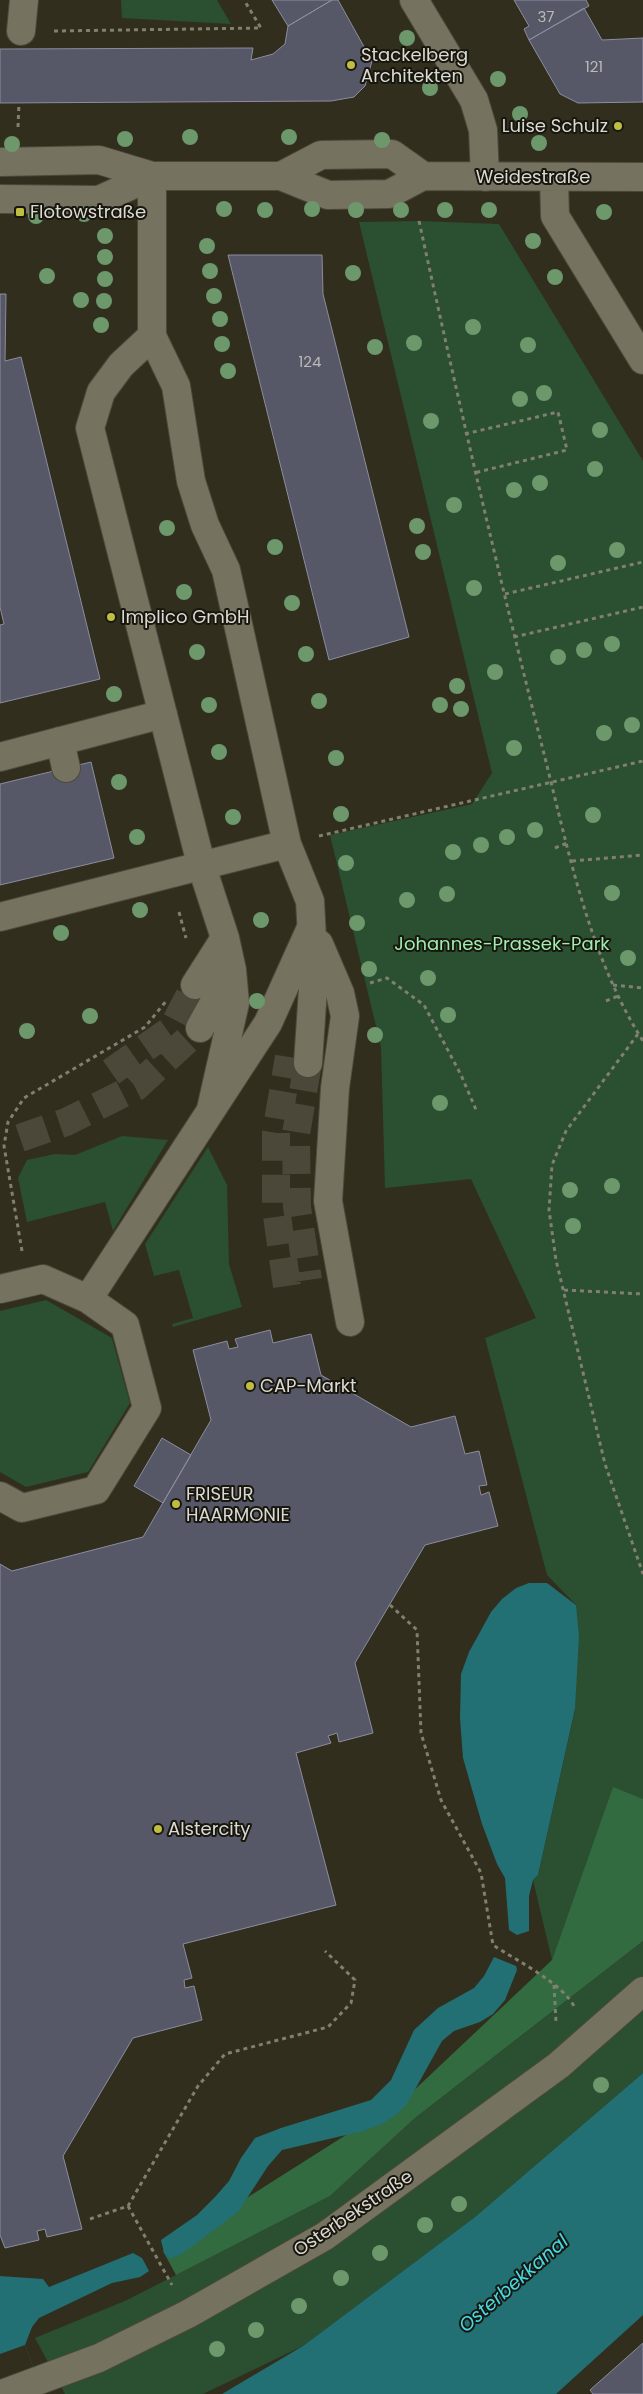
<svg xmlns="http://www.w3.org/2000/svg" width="643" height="2394" font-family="Poppins,sans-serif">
  <rect width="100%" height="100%" fill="#312e1e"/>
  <path fill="#2a4f31" d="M121,0H217L231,24L122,18Z
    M419,221L499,224L643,461V1935L613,1789L552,1960L533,1880L538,1875L575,1710L576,1605L547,1575L485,1338L536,1318L471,1179L385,1188L381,1047L330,835L472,804L492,773L359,222Z
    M122,1136L168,1140L113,1231L105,1202L27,1222L18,1178L27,1160L55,1154L75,1155Z
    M208,1147L227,1185L229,1264L242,1307L173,1327L172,1324L193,1318L179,1270L154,1276L145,1244Z
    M46,1300L112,1338L130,1403L88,1472L26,1487L0,1472V1311Z
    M643,1941V2073L475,2217L303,2346L203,2394H65L35,2338L127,2300L330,2196L415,2118Z"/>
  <path fill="#336b40" d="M613,1787L643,1799V1941L415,2118L330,2196L176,2275L163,2251L409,2095L552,1960Z"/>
  <path fill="#226f74" d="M529,1583H547L576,1605L579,1636L575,1709L538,1875L533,1880L529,1896V1931L517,1935L509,1930L505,1878L497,1864L482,1824L463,1758L460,1718L461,1674L469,1652L491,1612L502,1599L516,1588Z
    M494,1957L516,1966L517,1970L505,2000L493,2014L480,2022L454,2031L442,2041L407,2104L396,2115L382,2124L363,2131L282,2150L268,2166L238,2212L183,2253L170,2259L164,2253L161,2240L197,2215L215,2197L229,2181L241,2158L255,2138L281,2128L371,2100L391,2080L414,2030L438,2008L474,1988L484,1976Z
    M643,2073V2315L556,2394H222L303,2346L475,2217Z
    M133,2253L142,2258L149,2271L140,2277L112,2283L39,2318L32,2327L25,2345L43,2394H0V2276L43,2279L49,2287Z"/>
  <path fill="#312e1e" d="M25,2345L43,2394H0V2354Z"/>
  <path fill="#565868" stroke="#8b8d9f" d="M272,0H332L288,26Z
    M332,0H338L372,61L365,86L354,97L331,101L0,103V49L253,48L251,60L273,54L285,44L288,26Z
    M514,0H586L589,6L529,40L524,29L529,26Z
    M584,8L602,40L643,38V102L578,103L560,94L529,40Z
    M228,255H322L323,294L409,637L329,660Z
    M0,294H6L5,361L21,357L100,679L0,703V625L4,624L0,607Z
    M91,762L114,858L0,885V784Z
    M270,1330L273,1343L311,1334L321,1375L411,1427L455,1416L465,1454L479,1451L487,1485L479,1486L481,1495L489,1492L498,1526L425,1545L355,1663L373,1733L339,1742L337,1733L328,1736L331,1743L296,1753L336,1905L183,1944L192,1978L184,1980L185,1988L194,1986L202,2020L133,2038L63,2156L82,2229L47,2237L45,2229L37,2231L39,2240L5,2248L0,2235V1564L12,1571L143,1537L211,1420L193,1350L227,1341L229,1349L238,1347L235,1339Z
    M162,1438L191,1455L163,1503L134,1486Z
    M643,2343V2394H593L590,2390Z"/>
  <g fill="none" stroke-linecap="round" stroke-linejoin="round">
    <path stroke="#4b4839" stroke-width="28" stroke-dasharray="28 14" stroke-linecap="butt" d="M308,1063L296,1134L297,1207L308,1280
      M111,1072L172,1029L195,985
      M20,1138L66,1122L136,1087L200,1028
      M287,1286L276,1209V1133L289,1057"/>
    <g stroke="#4c493b" stroke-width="30">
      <path id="minor" d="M414,0L474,100L483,130L485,177
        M21,31L24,0
        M0,162L99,160L152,176H281L328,195L389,194L423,176L643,177
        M152,176V336L176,386L191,481L205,525L226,570L287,844L310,901L314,974L308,1063
        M281,176L321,155L392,154L423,176
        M554,178L555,216L643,360
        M0,199L99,200L152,176
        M152,336L121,365L101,392L90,428L201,864L225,938L232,970L235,1003L211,1109
        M60,741L66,768
        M0,757L163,714
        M0,917L287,844
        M319,944L340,993L345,1016L335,1088L328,1201L350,1322
        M195,985L225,938
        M200,1028L232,970
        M0,1289L43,1279L88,1299L125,1325L147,1408L96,1490L22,1508L0,1496
        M88,1299L268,1023L310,930
        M2,2394L99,2358L188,2314L325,2236L559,2065L643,1991"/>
    </g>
    <path stroke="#817f72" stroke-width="3" stroke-dasharray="4 4" stroke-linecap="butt" d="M54,31L261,28L244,0
      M18,127L19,103
      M419,221C457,395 497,569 541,742C567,843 587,953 643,1041
      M465,434L558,412L567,450L474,473
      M505,594L643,562
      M514,637L643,607
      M319,836L643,761
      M555,848L567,843
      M572,861L643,855
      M179,912L186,938
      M370,983L387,978L424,1005L461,1075L477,1112
      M613,985L643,988
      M606,1001L618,996
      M638,1034L566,1131L552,1165L549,1210L556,1260L605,1464L643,1574
      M22,1251L4,1146L8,1122L24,1098L145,1027L167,1000
      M564,1290L643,1294
      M390,1605L417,1630L421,1733L441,1800L481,1873L493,1945C517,1961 563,1983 575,2008
      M554,1985L556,2022
      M128,2206L172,2285
      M90,2219L128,2206L198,2086L225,2054L328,2027L351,2003L355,1980L325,1951"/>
    <use href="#minor" stroke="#767260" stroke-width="28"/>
  </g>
  <g fill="#6c986c">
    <circle cx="407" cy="38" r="8"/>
    <circle cx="498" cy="79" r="8"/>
    <circle cx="430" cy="88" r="8"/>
    <circle cx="520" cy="114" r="8"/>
    <circle cx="190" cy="137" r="8"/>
    <circle cx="289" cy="137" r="8"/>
    <circle cx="125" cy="139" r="8"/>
    <circle cx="382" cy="140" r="8"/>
    <circle cx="539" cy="143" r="8"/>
    <circle cx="12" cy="144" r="8"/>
    <circle cx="224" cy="209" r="8"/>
    <circle cx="312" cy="209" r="8"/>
    <circle cx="265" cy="210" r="8"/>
    <circle cx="356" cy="210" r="8"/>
    <circle cx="401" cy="210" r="8"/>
    <circle cx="445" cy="210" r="8"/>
    <circle cx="489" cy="210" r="8"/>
    <circle cx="604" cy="212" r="8"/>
    <circle cx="84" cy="214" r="8"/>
    <circle cx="36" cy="216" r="8"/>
    <circle cx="105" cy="236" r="8"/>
    <circle cx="533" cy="241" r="8"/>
    <circle cx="207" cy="246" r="8"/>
    <circle cx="105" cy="257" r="8"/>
    <circle cx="210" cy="271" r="8"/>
    <circle cx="353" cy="273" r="8"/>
    <circle cx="47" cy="276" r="8"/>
    <circle cx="555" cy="277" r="8"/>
    <circle cx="105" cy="279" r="8"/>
    <circle cx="214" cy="296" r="8"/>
    <circle cx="81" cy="300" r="8"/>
    <circle cx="104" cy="301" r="8"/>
    <circle cx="220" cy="319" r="8"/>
    <circle cx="101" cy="325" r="8"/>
    <circle cx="473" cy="327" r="8"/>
    <circle cx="414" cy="343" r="8"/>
    <circle cx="222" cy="344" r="8"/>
    <circle cx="528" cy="345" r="8"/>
    <circle cx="375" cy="347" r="8"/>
    <circle cx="228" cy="371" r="8"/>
    <circle cx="544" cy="393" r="8"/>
    <circle cx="520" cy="399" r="8"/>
    <circle cx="431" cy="421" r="8"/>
    <circle cx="600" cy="430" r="8"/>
    <circle cx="595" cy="469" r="8"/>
    <circle cx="540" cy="483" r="8"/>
    <circle cx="514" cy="490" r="8"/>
    <circle cx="454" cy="505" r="8"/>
    <circle cx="417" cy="526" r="8"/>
    <circle cx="167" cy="528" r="8"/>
    <circle cx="275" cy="547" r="8"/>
    <circle cx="617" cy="550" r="8"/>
    <circle cx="423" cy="552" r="8"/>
    <circle cx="558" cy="563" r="8"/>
    <circle cx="474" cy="588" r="8"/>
    <circle cx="184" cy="592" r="8"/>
    <circle cx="292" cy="603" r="8"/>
    <circle cx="612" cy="644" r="8"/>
    <circle cx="584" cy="650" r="8"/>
    <circle cx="197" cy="652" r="8"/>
    <circle cx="306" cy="654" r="8"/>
    <circle cx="558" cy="657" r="8"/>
    <circle cx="495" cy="672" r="8"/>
    <circle cx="457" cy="686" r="8"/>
    <circle cx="114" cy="694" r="8"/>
    <circle cx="319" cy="701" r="8"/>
    <circle cx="209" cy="705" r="8"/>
    <circle cx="440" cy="705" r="8"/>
    <circle cx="461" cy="709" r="8"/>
    <circle cx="632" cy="725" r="8"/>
    <circle cx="604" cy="733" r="8"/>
    <circle cx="514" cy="748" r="8"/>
    <circle cx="219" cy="752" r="8"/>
    <circle cx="336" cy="758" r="8"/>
    <circle cx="119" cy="782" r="8"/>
    <circle cx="341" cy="814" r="8"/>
    <circle cx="593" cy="815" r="8"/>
    <circle cx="233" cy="817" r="8"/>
    <circle cx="535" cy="830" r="8"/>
    <circle cx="137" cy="837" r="8"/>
    <circle cx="507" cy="837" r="8"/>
    <circle cx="481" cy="845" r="8"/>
    <circle cx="453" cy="852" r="8"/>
    <circle cx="346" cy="863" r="8"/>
    <circle cx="612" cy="893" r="8"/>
    <circle cx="447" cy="894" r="8"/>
    <circle cx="407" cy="900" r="8"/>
    <circle cx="140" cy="910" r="8"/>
    <circle cx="261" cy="920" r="8"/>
    <circle cx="357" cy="923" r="8"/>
    <circle cx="61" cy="933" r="8"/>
    <circle cx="628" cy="958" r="8"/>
    <circle cx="369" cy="969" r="8"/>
    <circle cx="428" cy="978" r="8"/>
    <circle cx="257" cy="1001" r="8"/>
    <circle cx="448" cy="1015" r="8"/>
    <circle cx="90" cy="1016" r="8"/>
    <circle cx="27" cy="1031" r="8"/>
    <circle cx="375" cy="1035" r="8"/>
    <circle cx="440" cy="1103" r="8"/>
    <circle cx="612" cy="1186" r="8"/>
    <circle cx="570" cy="1190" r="8"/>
    <circle cx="573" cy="1226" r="8"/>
    <circle cx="601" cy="2085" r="8"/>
    <circle cx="459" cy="2204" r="8"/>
    <circle cx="425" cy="2225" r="8"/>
    <circle cx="380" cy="2253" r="8"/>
    <circle cx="341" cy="2278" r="8"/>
    <circle cx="299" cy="2306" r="8"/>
    <circle cx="256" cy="2330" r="8"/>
    <circle cx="217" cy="2349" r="8"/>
  </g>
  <g fill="#bfbe41" stroke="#17160f" stroke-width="2">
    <circle cx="351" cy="65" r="5"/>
    <circle cx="618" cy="126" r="5"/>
    <rect x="15" y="207" width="10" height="10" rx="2.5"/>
    <circle cx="111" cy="617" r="5"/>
    <circle cx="250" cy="1386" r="5"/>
    <circle cx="176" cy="1504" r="5"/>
    <circle cx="158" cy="1829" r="5"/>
  </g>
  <g text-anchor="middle" stroke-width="4" stroke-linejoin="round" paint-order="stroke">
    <g font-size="15" fill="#babab6">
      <text x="546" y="22">37</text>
      <text x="594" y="72">121</text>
      <text x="310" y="367">124</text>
    </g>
    <g font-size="18" fill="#dcdad0" stroke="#17160f" text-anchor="start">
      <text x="361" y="61">Stackelberg<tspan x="361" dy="21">Architekten</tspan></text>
      <text x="608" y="132" text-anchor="end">Luise Schulz</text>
      <text x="30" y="218">Flotowstraße</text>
      <text x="121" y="623">Implico GmbH</text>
      <text x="260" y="1392">CAP-Markt</text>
      <text x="186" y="1500">FRISEUR<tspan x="186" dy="21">HAARMONIE</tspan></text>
      <text x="168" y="1835">Alstercity</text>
    </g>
    <g font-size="18" fill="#dcdad0" stroke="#17160f">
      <text x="533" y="183">Weidestraße</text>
      <text transform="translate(353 2213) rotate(-34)" y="6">Osterbekstraße</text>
    </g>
    <g font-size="18" fill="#9deeac" stroke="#17160f">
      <text x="502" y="950">Johannes-Prassek-Park</text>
    </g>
    <g font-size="19" font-style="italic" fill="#46d9e3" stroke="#17160f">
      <text transform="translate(513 2283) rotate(-41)" y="7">Osterbekkanal</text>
    </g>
  </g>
</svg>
